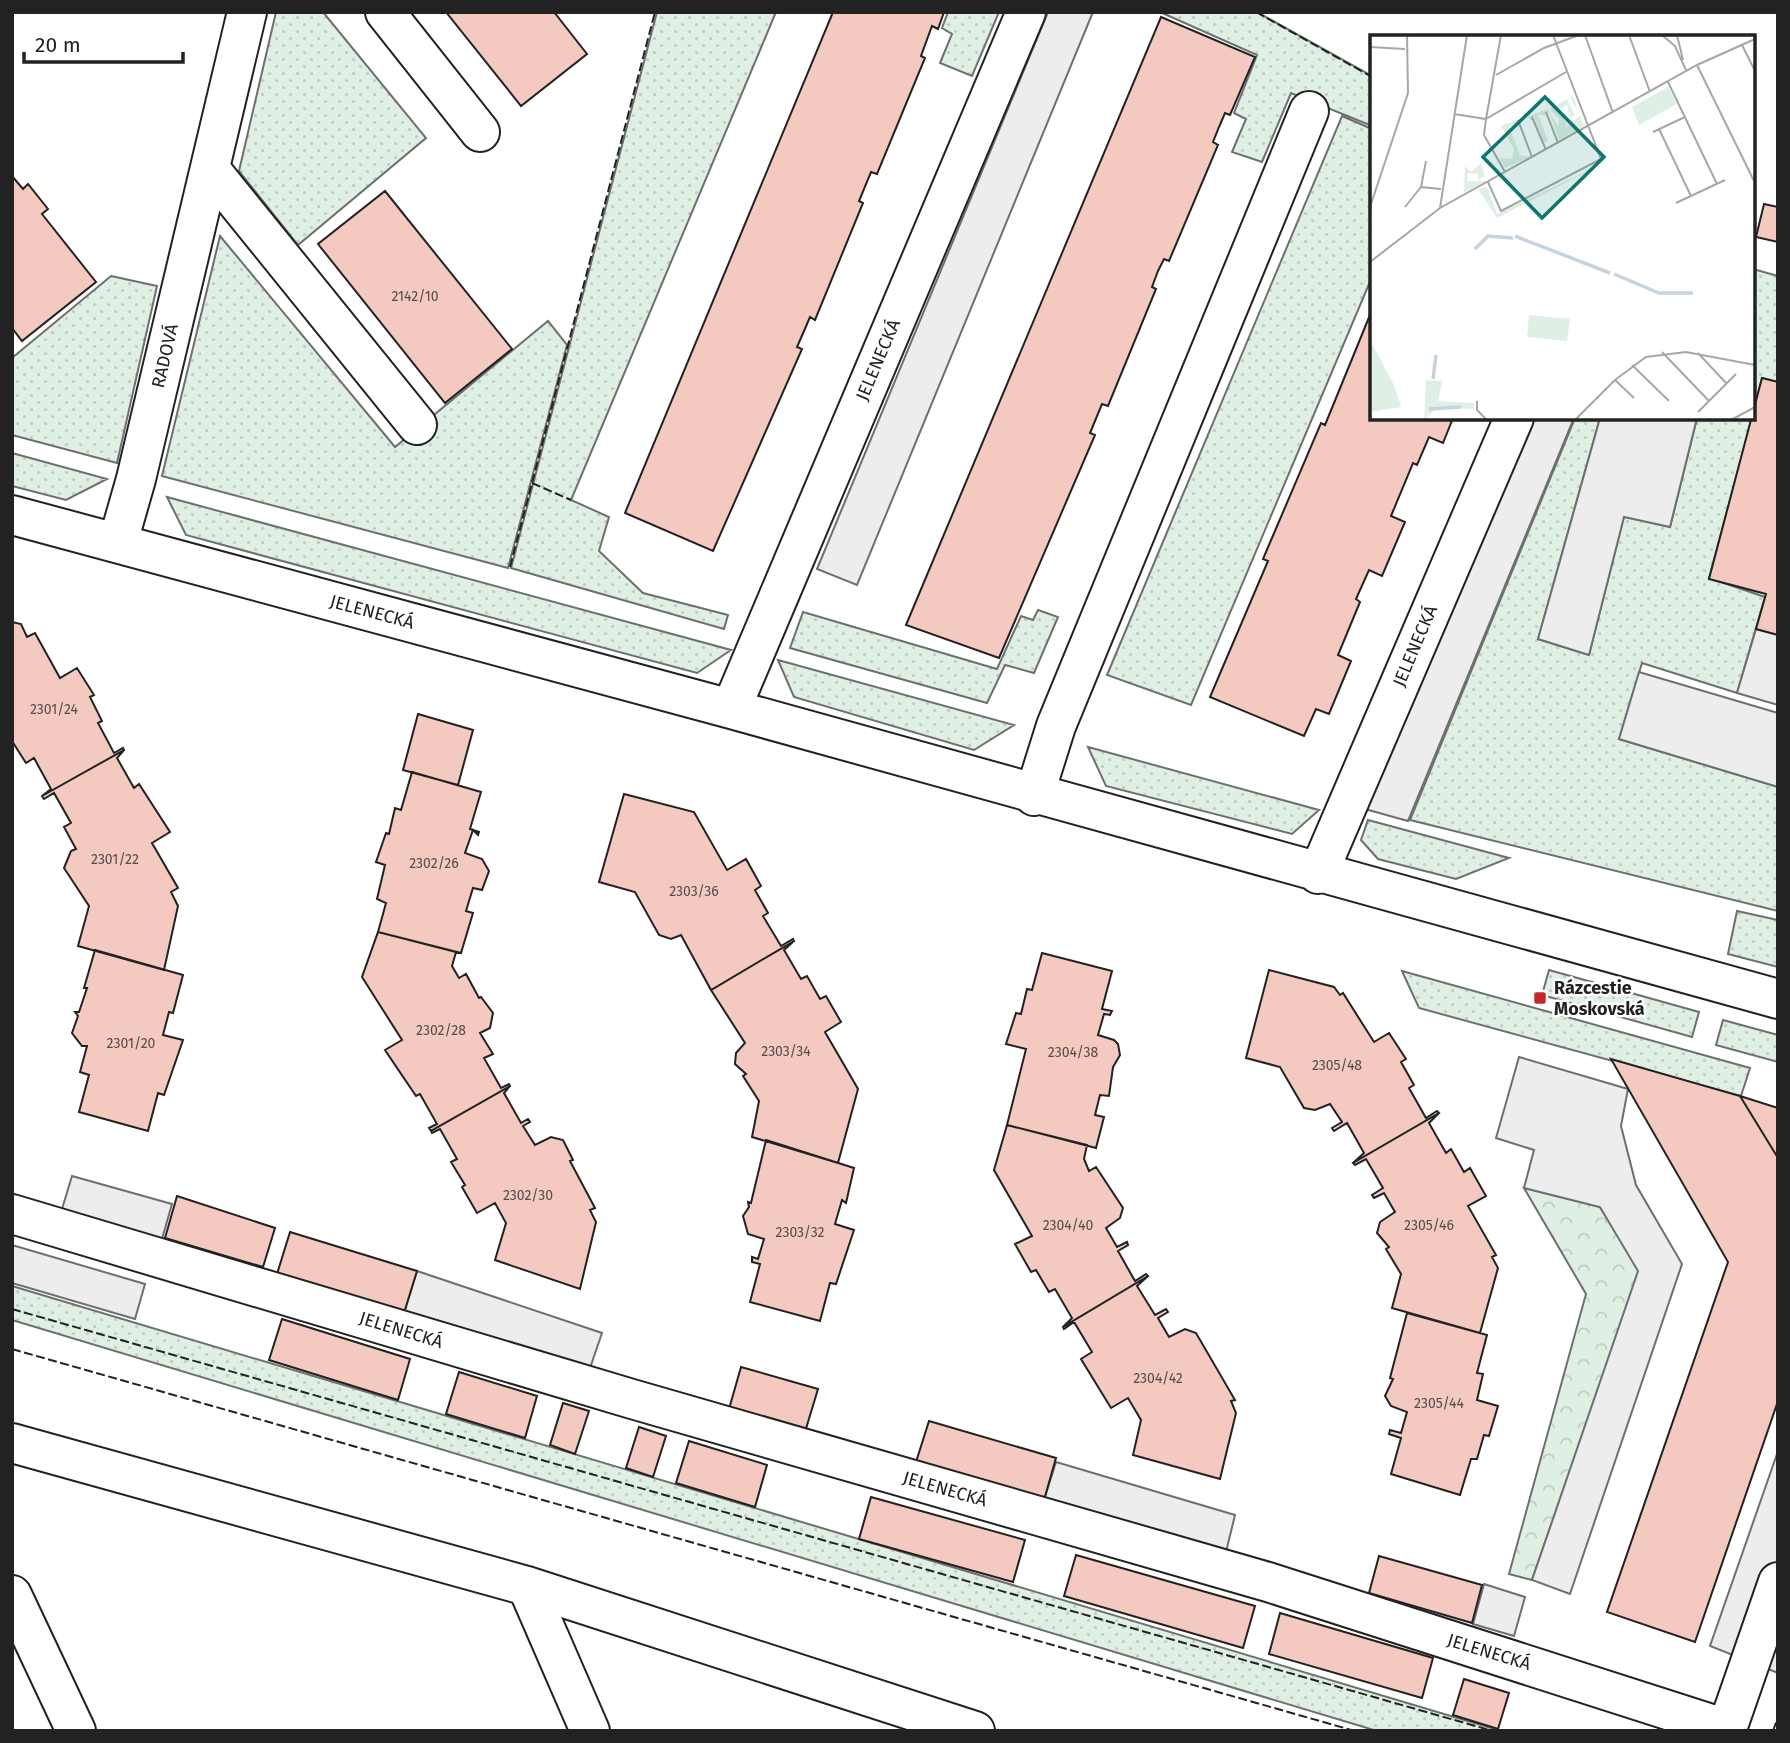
<svg xmlns="http://www.w3.org/2000/svg" width="1790" height="1743" font-family="'Fira Sans',sans-serif">
  <defs>
    <pattern id="grass-dots" width="8" height="8" patternUnits="userSpaceOnUse" patternTransform="scale(1.75)"><rect width="8" height="8" fill="#e0efe3"/><path d="M2 2h.1M6 6h.1" fill="none" stroke="#c0cdc2" stroke-width="1.8" stroke-linecap="round"/></pattern>
    <pattern id="park-crowns" width="20" height="18" patternUnits="userSpaceOnUse" patternTransform="scale(1.75)"><rect width="20" height="18" fill="#e0efe3"/><path d="M2 6a3 3 0 1 1 6 0M12 15a3 3 0 1 1 6 0" fill="none" stroke="#c0cdc2"/></pattern>
  </defs>
  <rect width="100%" height="100%" fill="#fff"/>
  <path fill="url(#grass-dots)" stroke="#6f6f6f" stroke-width="2" d="M276,12H323L426,138L298,245L239,171Z
    M657,12H776L571,500L609,517L599,551L643,593L728,615L724,629L511,568Z
    M948,12H999L972,76L940,63L952,34L942,28Z
    M1160,12H1257L1372,76V126L1291,93L1262,162L1232,152L1246,119L1234,113L1257,55Z
    M1342,116L1372,129V277L1191,705L1107,675Z
    M220,236L395,447L548,321L567,345L508,568L162,476Z
    M1753,269L1778,276V382L1762,378L1753,413Z
    M111,276L157,286L117,463L12,435V358Z
    M1575,418H1600L1538,639L1589,655L1624,516L1670,527L1697,418H1752L1709,578L1765,597L1737,693L1642,663L1619,739L1778,787V911L1410,820Z
    M12,453L107,479L66,500L12,486Z
    M167,497L731,650L697,673L186,535Z
    M1038,610L1058,617L1034,673L1005,665L987,703L790,648L803,612L997,669L1021,616L1033,620Z
    M778,660L1014,725L974,750L794,697Z
    M1088,747L1319,810L1292,834L1106,786Z
    M1368,820L1509,858L1456,879L1378,859L1361,840Z
    M1737,911L1778,920V967L1728,954Z
    M1549,970L1699,1012L1692,1037L1542,995Z
    M1402,971L1750,1068L1741,1096L1419,1008Z
    M1723,1020L1778,1035V1062L1716,1045Z
    M12,1286L1501,1731H1377L12,1320Z"/>
  <path fill="url(#park-crowns)" stroke="#6f6f6f" stroke-width="2" d="M1524,1188L1600,1207L1639,1271L1532,1580L1509,1574L1586,1294Z"/>
  <path fill="#ededed" stroke="#6f6f6f" stroke-width="2" d="M1048,12H1093L857,585L817,569Z
    M1514,418H1574L1408,821L1347,804Z
    M1600,418H1697L1670,527L1624,517L1589,655L1538,639Z
    M1756,629L1778,635V705L1737,693Z
    M1639,672L1778,713V787L1619,739Z
    M1519,1057L1628,1089L1621,1126L1636,1185L1682,1264L1570,1594L1532,1580L1638,1271L1600,1207L1524,1188L1534,1150L1496,1138Z
    M72,1176L172,1204L162,1239L62,1209Z
    M12,1245L145,1284L135,1319L12,1283Z
    M417,1271L602,1333L589,1371L404,1313Z
    M1778,1451V1673L1710,1646Z
    M1056,1462L1235,1515L1226,1552L1044,1500Z
    M1484,1584L1525,1597L1514,1636L1473,1624Z"/>
  <path fill="#f3c9c0" stroke="#222" stroke-width="2" d="M446,12H554L587,54L521,106Z
    M833,12H944L938,29L932,26L921,56L925,58L877,174L871,172L859,201L863,203L815,320L810,317L804,331L797,347L802,349L713,551L625,513Z
    M1161,17L1255,57L1230,115L1225,113L1219,127L1213,142L1218,145L1169,261L1164,259L1158,271L1152,287L1156,289L1108,406L1102,404L1090,433L1095,435L999,658L906,625Z
    M12,176L23,189L28,184L48,209L42,214L96,282L22,341L12,328Z
    M385,191L512,349L445,403L318,244Z
    M1764,204L1778,207V242L1756,237Z
    M1372,310V418H1453L1443,443L1429,437L1417,465L1413,463L1391,516L1405,522L1382,576L1369,570L1356,599L1360,602L1338,655L1351,661L1329,714L1316,709L1304,736L1210,697L1268,561L1263,559L1321,423L1325,425Z
    M1762,378L1778,382V635L1756,629L1766,594L1709,579Z
    M12,622L21,624L27,637L35,633L60,678L77,668L94,695L90,697L102,721L98,723L114,753L123,748L124,750L42,796L51,789L34,758L26,763L12,741Z
    M418,714L473,730L458,785L403,770Z
    M124,750L117,758L134,788L139,784L170,832L152,843L178,888L171,892L178,906L164,970L78,946L89,906L64,868L71,851L76,849L64,827L71,823L54,793L44,799L42,796Z
    M412,772L481,792L470,829L479,832L478,835L473,830L465,853L482,859L489,871L482,890L473,888L466,911L473,913L461,953L378,932L386,903L377,899L385,865L376,862L386,833L389,834L395,808L401,810Z
    M624,794L694,812L727,870L746,859L761,886L755,890L768,913L763,916L781,946L793,939L794,941L711,990L681,935L671,939L659,935L635,892L599,882Z
    M378,932L456,952L452,966L459,978L466,974L479,998L481,997L493,1013L490,1028L480,1033L493,1054L484,1058L501,1088L509,1084L510,1086L431,1131L429,1128L437,1124L420,1094L416,1096L385,1050L402,1040L362,977Z
    M794,941L784,950L801,979L807,976L820,999L826,996L841,1022L825,1032L858,1089L838,1163L752,1137L759,1101L743,1076L746,1074L735,1064L736,1053L745,1043L711,990Z
    M95,950L183,975L173,1013L169,1012L163,1035L183,1040L164,1095L158,1093L148,1131L79,1112L89,1075L80,1072L87,1046H82L72,1033L78,1016L75,1012H79L87,988H84Z
    M1042,953L1112,971L1102,1009L1112,1011L1110,1015L1104,1014L1098,1035L1114,1040L1118,1044L1120,1055L1113,1067L1109,1096L1100,1095L1095,1115L1104,1117L1096,1148L1007,1125L1026,1049L1006,1044L1016,1013L1021,1014L1027,989L1032,990Z
    M1269,970L1334,987L1340,995L1343,993L1374,1042L1389,1033L1406,1059L1401,1062L1414,1085L1409,1088L1426,1118L1437,1111L1439,1113L1353,1163L1364,1153L1347,1123L1334,1131L1332,1128L1342,1122L1330,1104L1315,1110L1304,1108L1280,1067L1246,1058Z
    M1611,1059L1740,1096L1778,1158V1401L1695,1642L1607,1612L1728,1262Z
    M510,1086L504,1093L521,1123L528,1119L530,1122L523,1126L535,1145L551,1137L563,1140L573,1160L570,1161L595,1208L590,1210L596,1222L580,1289L495,1260L506,1223L495,1203L477,1213L462,1187L465,1185L451,1162L457,1159L440,1129L432,1133L431,1131Z
    M1740,1096L1778,1108V1158Z
    M1439,1113L1429,1123L1446,1153L1451,1149L1464,1172L1470,1168L1486,1196L1468,1206L1496,1255L1492,1257L1498,1268L1480,1333L1392,1308L1401,1274L1386,1249L1389,1247L1377,1233L1380,1222L1395,1212L1384,1193L1374,1198L1372,1195L1383,1188L1366,1159L1355,1165L1353,1163Z
    M1007,1125L1087,1145L1084,1159L1089,1171L1096,1167L1123,1208L1120,1218L1106,1228L1117,1247L1127,1242L1128,1245L1118,1251L1135,1281L1146,1274L1148,1276L1063,1327L1072,1318L1055,1289L1049,1292L1036,1270L1031,1272L1015,1244L1032,1236L994,1170Z
    M766,1140L854,1168L846,1203L842,1200L835,1224L854,1230L836,1284L830,1283L820,1321L750,1302L760,1264L752,1262V1257L758,1259L764,1239L748,1234L743,1216L749,1207L748,1202L751,1203Z
    M177,1196L275,1228L263,1267L165,1238Z
    M290,1232L417,1271L404,1313L277,1274Z
    M1148,1276L1137,1286L1155,1315L1166,1309L1168,1312L1158,1318L1169,1337L1185,1329L1196,1333L1235,1400L1231,1401L1236,1413L1220,1479L1133,1455L1141,1420L1128,1398L1111,1408L1081,1359L1092,1352L1074,1322L1064,1329L1063,1327Z
    M1407,1313L1487,1335L1477,1373L1483,1374L1477,1400L1498,1406L1489,1436L1484,1435L1477,1459H1471L1460,1495L1391,1474L1401,1438L1389,1434L1390,1430L1401,1433L1407,1412L1391,1406L1385,1396L1393,1379L1390,1378Z
    M282,1319L410,1359L398,1400L269,1360Z
    M741,1367L818,1389L805,1432L729,1409Z
    M459,1372L537,1396L525,1438L446,1414Z
    M563,1403L589,1411L575,1454L550,1445Z
    M929,1421L1056,1458L1044,1500L916,1462Z
    M639,1427L666,1436L653,1477L626,1468Z
    M689,1441L767,1465L755,1507L676,1483Z
    M871,1497L1025,1540L1013,1582L859,1539Z
    M1076,1555L1255,1606L1243,1648L1064,1596Z
    M1379,1556L1482,1585L1472,1623L1369,1593Z
    M1280,1613L1433,1658L1422,1698L1269,1654Z
    M1464,1679L1509,1693L1498,1729L1453,1715Z"/>
  <g fill="none" stroke-linecap="round" stroke-linejoin="round">
    <g stroke="#222" stroke-width="42">
      <path id="minor" d="M385,12L480,132
        M210,169L417,425
        M12,515L731,709L1778,999
        M118,542L136,479L247,12
        M731,709L1026,12
        M1034,796L1056,726L1309,111
        M1318,874L1514,418
        M12,1214L632,1399L1268,1582L1727,1729L1778,1582
        M12,1443L527,1586L975,1731
        M527,1586L590,1731
        M12,1595L76,1731"/>
    </g>
    <use href="#minor" stroke="#fff" stroke-width="38"/>
    <path stroke="#222" stroke-width="2" stroke-dasharray="9 3.5" stroke-linecap="butt" d="M1256,12L1372,77
      M532,483L571,500
      M510,567L655,12
      M12,1309L1493,1731
      M12,1349L1355,1731
      M1773,1731L1778,1717"/>
  </g>
  <rect fill="#c62828" stroke="#fff" stroke-width="2.5" x="1533" y="991" width="14" height="14" rx="3.5"/>
  <g text-anchor="middle" stroke-width="5" stroke-linejoin="round" paint-order="stroke">
    <g font-size="14" fill="#564c4a">
      <text x="415" y="301">2142/10</text>
      <text x="54" y="714">2301/24</text>
      <text x="115" y="864">2301/22</text>
      <text x="434" y="868">2302/26</text>
      <text x="694" y="896">2303/36</text>
      <text x="441" y="1035">2302/28</text>
      <text x="131" y="1048">2301/20</text>
      <text x="786" y="1056">2303/34</text>
      <text x="1073" y="1057">2304/38</text>
      <text x="1337" y="1070">2305/48</text>
      <text x="528" y="1200">2302/30</text>
      <text x="1068" y="1230">2304/40</text>
      <text x="1429" y="1230">2305/46</text>
      <text x="800" y="1237">2303/32</text>
      <text x="1158" y="1383">2304/42</text>
      <text x="1439" y="1408">2305/44</text>
    </g>
    <g font-size="18" fill="#222" stroke="#fff">
      <text transform="translate(165 356) rotate(-77)" y="6">RADOVÁ</text>
      <text transform="translate(878 360) rotate(-67)" y="6">JELENECKÁ</text>
      <text transform="translate(372 612) rotate(15)" y="6">JELENECKÁ</text>
      <text transform="translate(1415 646) rotate(-67)" y="6">JELENECKÁ</text>
      <text transform="translate(401 1330) rotate(17)" y="6">JELENECKÁ</text>
      <text transform="translate(945 1489) rotate(16)" y="6">JELENECKÁ</text>
      <text transform="translate(1489 1652) rotate(17)" y="6">JELENECKÁ</text>
    </g>
    <g font-size="18" font-weight="bold" fill="#222" stroke="#fff" text-anchor="start">
      <text x="1554" y="994">Rázcestie<tspan x="1554" dy="21">Moskovská</tspan></text>
    </g>
  </g>
  <g transform="translate(1370 35)">
    <rect width="385" height="385" fill="#fff"/>
    <path d="M298,52L307,69L269,90L262,72ZM203,61L210,81L201,63L197,65L205,80L200,82L197,70L187,76L197,88L194,93L210,81L214,91L189,105L179,77L175,81L168,79L178,106L174,108L164,81L161,86L158,82L147,86L149,92H139L150,120L160,122L135,133L129,123L142,124L144,114L131,91L178,74L188,92L189,84L180,74ZM236,127L127,183L108,154L117,152L127,179ZM111,128L115,141L108,145V139L98,138L97,146H116L94,158L95,131L101,137ZM56,345L72,346L68,366L104,368V374L68,372L54,385Z" fill="#e0efe3"/>
    <path d="M0,305L24,350L31,372L0,377Z" fill="#e0efe3"/>
    <path d="M159,280L200,284L197,306L157,302Z" fill="#e0efe3"/>
    <path fill="none" stroke="#c7d3dd" stroke-width="3.5" d="M145,201L240,238M105,214L118,201L143,203M244,239L289,258H323M63,344L66,320M59,374L91,372"/>
    <path fill="none" stroke="#a7a7a7" stroke-width="2" d="M215,0L243,78M259,0L280,57M292,0L305,11L316,35M307,0L313,25M372,10L385,36M0,12L35,14M327,30L385,148M126,40L174,13L209,0M298,47L347,149M176,77L188,108M84,79L116,84L131,0M162,82L176,115M148,85L162,122M289,94L321,161M283,97L315,82M56,126L51,152L71,154M135,137L114,100L116,84L196,37M118,147L131,176L231,124L183,0M306,168L355,145M0,172L38,58L37,0M35,172L51,152M70,173L97,0M0,227L70,173L327,30L385,4M292,317L339,366M328,318L356,348M262,330L299,366M245,345L264,363M107,366V375L117,385M328,377L366,339M205,385L245,345L276,322L316,317L385,330M361,385L385,372"/>
    <path fill="#0f766e" fill-opacity="0.15" stroke="#0f766e" stroke-width="3.5" d="M175,62L234,122L172,183L113,122Z"/>
    <rect width="385" height="385" fill="none" stroke="#222" stroke-width="3.5"/>
  </g>
  <rect width="1790" height="1743" fill="none" stroke="#222222" stroke-width="28"/>
  <path d="M24 52v10h159v-10" fill="none" stroke="#222222" stroke-width="3.5"/>
  <text x="35" y="52" font-size="21" fill="#222222" stroke="#ffffff" stroke-width="5" paint-order="stroke">20 m</text>
</svg>
